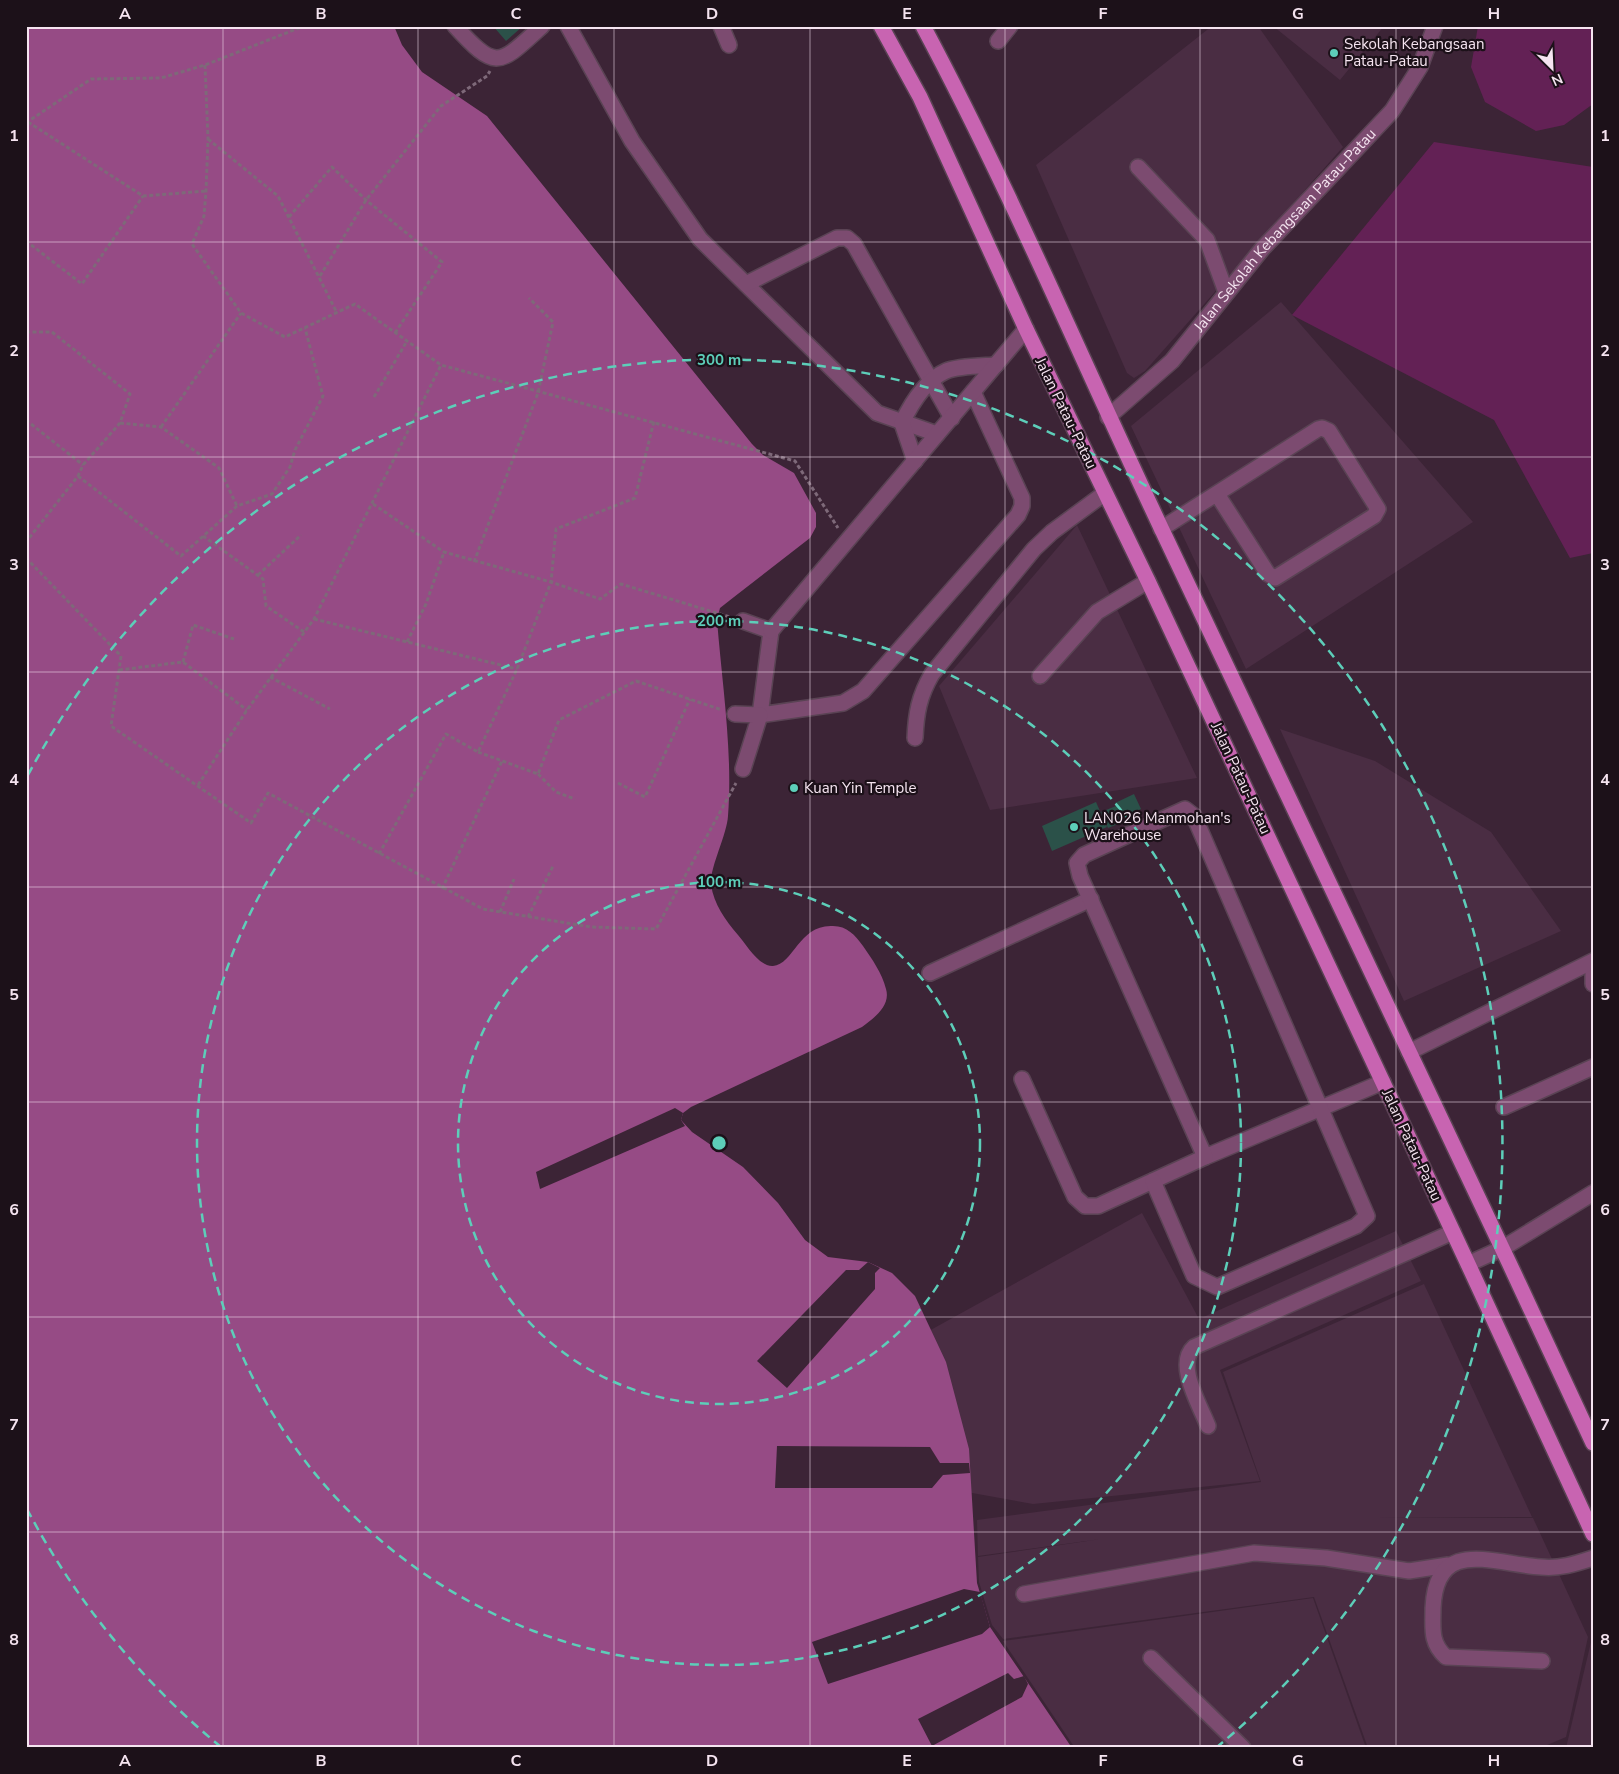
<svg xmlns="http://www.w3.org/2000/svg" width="1619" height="1774" font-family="'Nunito Sans',sans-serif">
  <rect width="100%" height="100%" fill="#3c2436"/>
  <path fill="#4a2d43" d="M1212,26H1258L1343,147L1145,371L1134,378L1127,373L1036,165Z
    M1273,26H1384L1340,80Z
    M1281,302L1473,522L1246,669L1131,426Z
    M1077,525L1197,778L990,810L939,686Z
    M1280,729L1375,761L1491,832L1561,931L1404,1001Z
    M1142,1213L1199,1319L1396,1231L1421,1281L1220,1370L1260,1481L1033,1504L950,1489L927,1332Z
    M1424,1284L1532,1517L1379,1518H1533L1588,1637L1566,1737L1540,1748H1368L1314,1597L1003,1639L992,1625L979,1582L978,1557L1101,1539L978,1556L977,1520L1261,1482L1223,1372Z
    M1313,1598L1366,1748H1075L1003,1641Z
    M1591,1642L1593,1647V1748H1566Z"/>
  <path fill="#632155" d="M1478,26H1593V104L1564,125L1536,131L1485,102L1471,67Z
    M1434,142L1593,167V553L1570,558L1494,420L1292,315Z"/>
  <path fill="#964b85" d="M26,26H394L402,45L422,72L487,116L752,444L763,455L794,473L816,513V527L810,538L734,597L720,608L717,620C722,683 733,753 728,816C727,835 709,869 711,885C714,904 725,920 738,935C746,944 759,967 773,966C794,964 799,924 833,926C847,926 855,935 863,946C872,959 882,973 886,989C891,1006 874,1018 862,1027L691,1107L683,1113L681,1120L692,1132L743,1167L778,1203L805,1240L828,1257L868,1262L892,1273L915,1296L946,1362L969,1449L977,1583L990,1627L1072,1748H26Z"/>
  <path fill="#3c2436" d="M675,1108L683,1113L681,1120L685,1126L540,1189L536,1172Z
    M868,1262L880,1268L875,1273V1289L787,1388L757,1361L846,1270H859Z
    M777,1446L930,1447L940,1463H969L970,1473L943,1475L932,1488H775Z
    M964,1589L980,1592L990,1627L982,1634L828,1684L812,1642Z
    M1008,1673L1014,1679L1024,1676L1028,1684L1022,1697L932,1746L918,1719Z"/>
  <path fill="#2b5149" d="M493,26H523L506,41Z
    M1134,794L1141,809L1121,818L1123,822L1108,828L1101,812L1116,806L1115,803Z
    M1096,802L1107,827L1052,851L1042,826Z"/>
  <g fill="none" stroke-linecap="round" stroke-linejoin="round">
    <g stroke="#5a4354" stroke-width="18">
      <g id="minor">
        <path d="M455,26C497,72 499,65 542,26"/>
        <path d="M568,26L632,141L700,239L877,413L937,434"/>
        <path d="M721,26L729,45"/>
        <path d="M998,41L1010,26"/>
        <path d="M1138,167L1207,240L1226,292"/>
        <path d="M746,284L837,238H847L854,244L952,418"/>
        <path id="s1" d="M1108,417L1172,361L1262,249L1392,111L1420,67L1435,26"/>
        <path d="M915,461L902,423C911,404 926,380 946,371C958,366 983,366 996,365"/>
        <path d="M1161,529L1318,429L1322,428L1329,431L1378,509L1374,516L1275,578L1268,574L1217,494"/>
        <path d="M743,621L771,631L760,715L843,703L863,691L1018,515L1022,506V498L973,392"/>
        <path d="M771,631L1026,329"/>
        <path d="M1040,676L1097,612L1148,581"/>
        <path d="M735,714L760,715L743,769"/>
        <path d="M915,738C916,714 919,696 932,674L1034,549L1052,532L1105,493"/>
        <path d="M1593,966V984"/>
        <path d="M930,973L1091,899"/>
        <path d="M1409,1052L1593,961"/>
        <path d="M1022,1079L1075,1197L1085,1206H1098L1205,1157L1383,1082"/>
        <path d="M1504,1107L1593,1067"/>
        <path d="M1153,1181L1194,1276L1217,1287L1356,1226L1367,1216L1194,816L1185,809L1084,855L1077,863L1080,876L1205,1157"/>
        <path d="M1468,1264L1503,1248L1593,1193"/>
        <path d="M1208,1426C1200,1405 1175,1364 1194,1347L1453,1232"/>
        <path d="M1024,1594L1254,1553L1326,1558L1409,1571L1448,1565"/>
        <path d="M1151,1658L1243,1748"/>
        <path d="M1542,1661L1446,1657C1430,1643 1433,1628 1433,1608C1436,1536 1493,1564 1541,1567C1559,1569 1575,1564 1593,1558"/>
      </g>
    </g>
    <g stroke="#5a4354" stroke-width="18">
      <path id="major" d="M881,26L920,97L1026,329L1148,581L1468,1264L1593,1534
        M923,26C1011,191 1083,363 1163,532C1306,835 1452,1138 1593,1443"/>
    </g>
    <path stroke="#7e6979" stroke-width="3" stroke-dasharray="4 2.5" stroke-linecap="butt" d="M205,65L208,139L206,191L204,216L192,244L241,313L285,337L355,304L441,365L795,461L838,528
      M28,122L143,196L206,191
      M26,123L91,79L161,78L205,65L304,26
      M208,139L278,196L336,311
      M289,217L332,167L366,200L442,262L395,333
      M26,241L82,284L143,196
      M320,276L366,200L441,106L487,76L490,71
      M26,332H52L130,394L120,423L83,465L78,476L26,542
      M374,397L407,341
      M26,420L83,465
      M120,423L161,427L219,468L237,506
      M161,427L241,313
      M78,476L181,556L237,506L272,494L290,467L295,450L323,396L305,328
      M373,504L444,552L551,582L600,599L621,584L730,617
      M203,536L263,579L266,606L304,632
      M26,558L121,656L111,726L251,823L268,793L483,909L591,927L656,929L736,783
      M474,562L538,393L553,322L529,298
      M258,575L301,535
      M314,619L517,669
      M407,642L426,604L444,552
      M183,662L193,625L234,639
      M119,670L183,662L247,710
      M270,677L330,709
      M478,752L538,774L559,720L636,681L722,710
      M538,774L556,792L575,799
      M618,783L645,797L690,699
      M198,785L247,710L314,619L441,365
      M379,854L446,734L478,752L517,669L551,582L556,529L635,498L654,421
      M442,889L502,761
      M500,912L514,879
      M528,917L553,866"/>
    <use href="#minor" stroke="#7c4b70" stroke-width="15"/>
    <use href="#major" stroke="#c864b1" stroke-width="15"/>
  </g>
  <path fill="none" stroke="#f5e4f0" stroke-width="1" stroke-opacity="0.55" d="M223,26V1748M418,26V1748M614,26V1748M810,26V1748M1005,26V1748M1200,26V1748M1396,26V1748M26,242H1593M26,457H1593M26,672H1593M26,887H1593M26,1102H1593M26,1317H1593M26,1532H1593"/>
  <g fill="none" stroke="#5dceb9" stroke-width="2.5" stroke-dasharray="9 6">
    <circle cx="719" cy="1143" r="261"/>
    <circle cx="719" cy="1143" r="522"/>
    <path d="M221 1747A783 783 0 0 1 28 1511M28 775A783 783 0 1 1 1217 1747"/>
  </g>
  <g fill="#5dceb9" stroke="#1c1119" stroke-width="2">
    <circle cx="1334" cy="53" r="5"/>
    <circle cx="794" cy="788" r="5"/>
    <circle cx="1074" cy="827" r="5"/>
  </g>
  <g text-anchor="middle" stroke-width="4.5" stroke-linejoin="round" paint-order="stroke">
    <g font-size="15" fill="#f5e4f0" stroke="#1c1119" text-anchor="start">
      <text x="1344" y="49">Sekolah Kebangsaan<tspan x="1344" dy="17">Patau-Patau</tspan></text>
      <text x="804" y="793">Kuan Yin Temple</text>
      <text x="1084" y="823">LAN026 Manmohan's<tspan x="1084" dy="17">Warehouse</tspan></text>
    </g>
    <g font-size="15" fill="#f5e4f0" stroke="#1c1119">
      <text dy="5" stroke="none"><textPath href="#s1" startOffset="258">Jalan Sekolah Kebangsaan Patau-Patau</textPath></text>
      <text transform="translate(1066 413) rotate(64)" y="5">Jalan Patau-Patau</text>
      <text transform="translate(1241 778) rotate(65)" y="5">Jalan Patau-Patau</text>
      <text transform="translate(1412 1145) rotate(65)" y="5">Jalan Patau-Patau</text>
    </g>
  </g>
  <circle cx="719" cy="1143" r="8" fill="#5dceb9" stroke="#1c1119" stroke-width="2.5"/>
  <g font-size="15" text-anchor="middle" font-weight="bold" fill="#5dceb9" stroke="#1c1119" stroke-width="4.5" stroke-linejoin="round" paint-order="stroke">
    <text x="719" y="365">300 m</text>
    <text x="719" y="626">200 m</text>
    <text x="719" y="887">100 m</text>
  </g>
  <rect width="1619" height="1774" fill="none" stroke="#1c1119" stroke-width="55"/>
  <g transform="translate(1552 68) rotate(156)" stroke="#1c1119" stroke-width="4" paint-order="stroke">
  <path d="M0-4L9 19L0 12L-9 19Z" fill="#f5e4f0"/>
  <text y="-8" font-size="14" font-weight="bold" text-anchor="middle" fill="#f5e4f0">N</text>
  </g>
  <rect x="28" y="28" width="1564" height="1718" fill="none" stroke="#f5e4f0" stroke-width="2"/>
  <g font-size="16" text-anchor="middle" font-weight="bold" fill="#f5e4f0">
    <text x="125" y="19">A</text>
    <text x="321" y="19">B</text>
    <text x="516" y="19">C</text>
    <text x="712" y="19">D</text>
    <text x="907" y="19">E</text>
    <text x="1103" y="19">F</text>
    <text x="1298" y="19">G</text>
    <text x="1494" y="19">H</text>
    <text x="14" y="141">1</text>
    <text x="1605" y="141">1</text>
    <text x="14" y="356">2</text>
    <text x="1605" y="356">2</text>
    <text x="14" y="570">3</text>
    <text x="1605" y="570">3</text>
    <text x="14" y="785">4</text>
    <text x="1605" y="785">4</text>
    <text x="14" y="1000">5</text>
    <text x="1605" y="1000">5</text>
    <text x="14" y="1215">6</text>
    <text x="1605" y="1215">6</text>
    <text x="14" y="1430">7</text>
    <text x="1605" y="1430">7</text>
    <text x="14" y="1645">8</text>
    <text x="1605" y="1645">8</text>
    <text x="125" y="1766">A</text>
    <text x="321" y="1766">B</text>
    <text x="516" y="1766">C</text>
    <text x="712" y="1766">D</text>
    <text x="907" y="1766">E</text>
    <text x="1103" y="1766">F</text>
    <text x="1298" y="1766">G</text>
    <text x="1494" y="1766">H</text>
  </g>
</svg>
